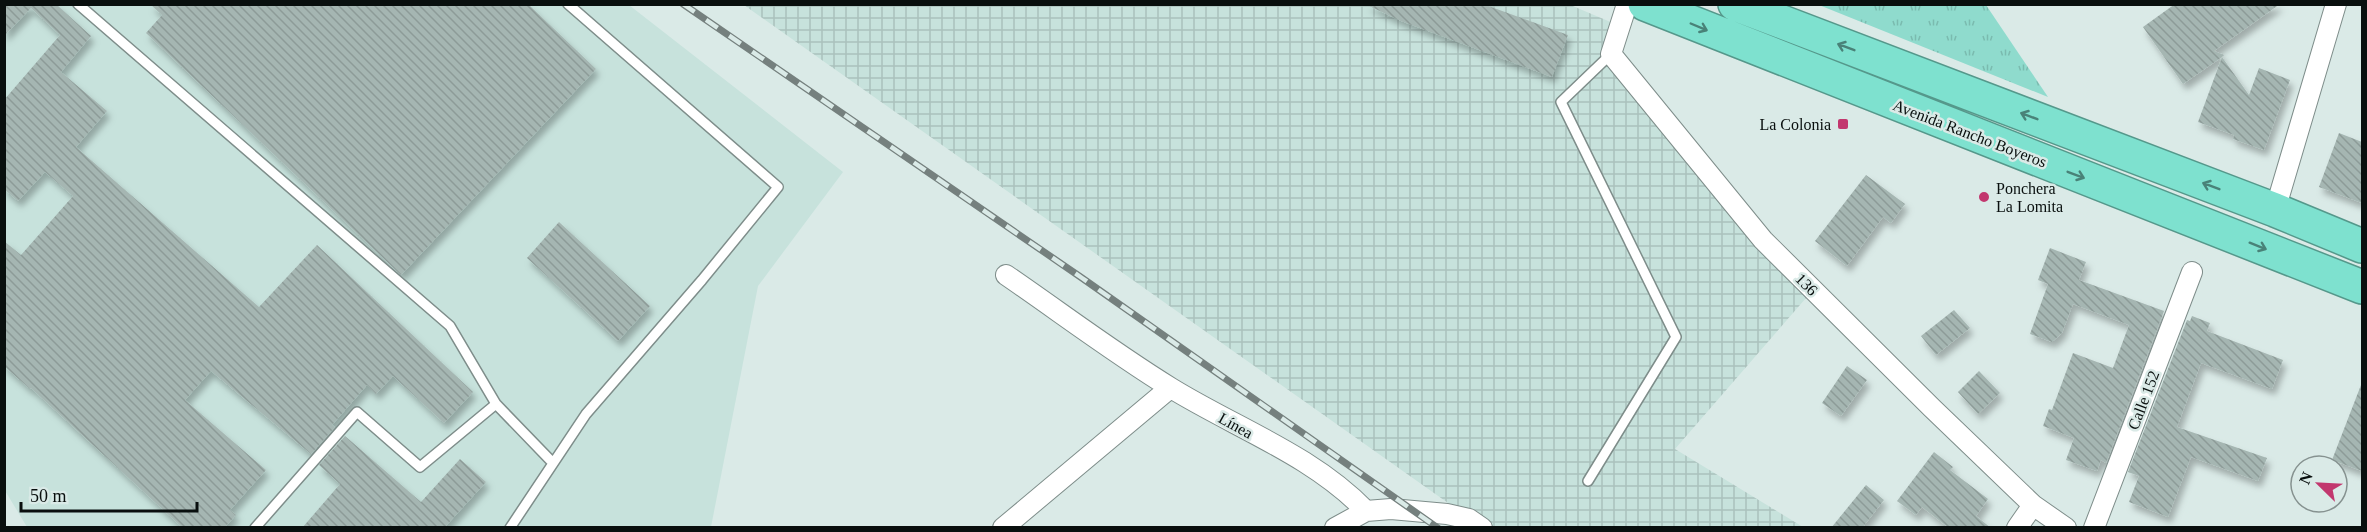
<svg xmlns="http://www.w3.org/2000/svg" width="2367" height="532" font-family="Georgia,serif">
  <defs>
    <pattern id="industrial-grid" width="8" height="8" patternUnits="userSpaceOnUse" patternTransform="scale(1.5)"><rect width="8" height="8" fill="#c7e2dc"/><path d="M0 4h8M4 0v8" fill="none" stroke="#aac1bc"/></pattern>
    <pattern id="grass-tufts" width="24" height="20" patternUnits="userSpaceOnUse" patternTransform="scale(1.5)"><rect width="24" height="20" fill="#8fdbcd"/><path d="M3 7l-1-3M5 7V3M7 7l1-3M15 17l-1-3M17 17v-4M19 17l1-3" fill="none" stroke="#7abbaf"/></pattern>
    <pattern id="building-back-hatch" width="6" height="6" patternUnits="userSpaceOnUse" patternTransform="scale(1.5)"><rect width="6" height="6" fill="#a5b6b2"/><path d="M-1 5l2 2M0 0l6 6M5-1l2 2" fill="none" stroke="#8d9b98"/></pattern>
    <filter id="shadow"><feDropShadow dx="3.5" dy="6" stdDeviation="3" flood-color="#0004"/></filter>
  </defs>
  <rect width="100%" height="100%" fill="#daeae7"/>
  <path fill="#c7e2dc" d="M4,5H629L843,172L758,286L711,527H27L4,489Z"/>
  <path fill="url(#industrial-grid)" d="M1568,4L1620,26L1611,54L1813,290L1675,449L1803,527H1482L744,5Z"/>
  <path fill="url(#grass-tufts)" d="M1819,5H1986L2048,97Z"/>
  <path fill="url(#building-back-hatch)" filter="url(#shadow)" d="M4,4H56L91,36L61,72L107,111L76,147L259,307L317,245L473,392L444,423L393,376L376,394L367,385L332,425L335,427L311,454L211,371L185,400L266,470L230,510L236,515L224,528H183L31,388L30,389L4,366V241L21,255L73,196L45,172L18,201L4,189V100L60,35L31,8L4,36Z
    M150,4H528L596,69L401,275L146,33L162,15Z
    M1365,4H1483L1568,35L1552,77L1401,21Z
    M2175,4H2280L2214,51L2224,55L2222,57L2249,95L2259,68L2290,80L2264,150L2233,139L2234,135L2198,122L2222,57L2183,84L2143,27Z
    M2339,133L2362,142V203L2319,187Z
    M1866,175L1905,204L1891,223L1883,217L1847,266L1815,241Z
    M559,222L650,306L618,341L527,258Z
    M2050,248L2086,262L2079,280L2164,311L2106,463L2101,460L2097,471L2066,460L2074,438L2043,426L2049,409L2052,410L2073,353L2113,368L2129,325L2073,304L2062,333L2052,342L2030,334L2048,284L2038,280Z
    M1954,310L1970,328L1936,355L1921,336Z
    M2192,316L2210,323L2207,331L2283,360L2272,389L2201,363L2177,427L2267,458L2258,481L2191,457L2168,517L2129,502L2139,476L2128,472L2187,320L2190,321Z
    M1847,366L1867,380L1841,416L1822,403Z
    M1979,371L2000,393L1978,414L1958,392Z
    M2361,385H2362V471L2332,460Z
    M345,436L421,502L460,459L486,482L444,528H302L340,484L319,465Z
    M1934,452L1953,467L1950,470L1988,499L1976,516L1991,528H1949L1922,507L1916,515L1897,501Z
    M1866,485L1884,500L1862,528H1831Z"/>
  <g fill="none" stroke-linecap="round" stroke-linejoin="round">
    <g stroke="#7e8d8a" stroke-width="12">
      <path id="lane" d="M78,4L450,326L496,404L553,463
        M1588,481L1676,337L1561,102L1611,54
        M255,528L357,412L420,467L496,404
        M510,528L586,414L702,280L778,187L568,4"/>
    </g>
    <g stroke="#7e8d8a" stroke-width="22">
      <path id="street" d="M1627,4L1611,54L1763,240L1932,408L2033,505L2066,528
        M2275,210L2336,4
        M1006,275C1060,312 1114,353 1171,388C1236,428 1312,455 1366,511
        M1003,528L1170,388
        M1335,528L1366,511L1391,509L1447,514L1469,519L1482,528
        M2017,528L2033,505
        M2094,528L2192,272"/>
    </g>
    <g stroke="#55988b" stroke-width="36">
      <path id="highway" d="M1645,4L2362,287
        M1735,4L2275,210L2362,246"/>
    </g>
    <use href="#lane" stroke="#fff" stroke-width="9"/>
    <use href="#street" stroke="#fff" stroke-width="20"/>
    <use href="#highway" stroke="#7ee1cf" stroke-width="33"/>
    <g stroke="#75807e" stroke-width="7">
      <path id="rail" d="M683,4L1082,278L1438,528"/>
    </g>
    <use href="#rail" stroke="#daeae7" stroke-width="4.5" stroke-dasharray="14" stroke-linecap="butt"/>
  </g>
  <defs><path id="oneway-shaft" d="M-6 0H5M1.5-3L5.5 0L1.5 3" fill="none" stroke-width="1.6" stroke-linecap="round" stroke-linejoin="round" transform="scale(1.5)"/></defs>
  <g stroke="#498278">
    <use href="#oneway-shaft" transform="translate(1699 27) rotate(23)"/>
    <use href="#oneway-shaft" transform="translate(1846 47) rotate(-159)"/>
    <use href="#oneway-shaft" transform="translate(2029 116) rotate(-159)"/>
    <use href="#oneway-shaft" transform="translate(2076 175) rotate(21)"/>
    <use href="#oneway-shaft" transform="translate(2211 186) rotate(-159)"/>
    <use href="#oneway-shaft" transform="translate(2258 246) rotate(22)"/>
  </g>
  <g fill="#c2376e" stroke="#daeae7" stroke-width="2">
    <rect x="1837" y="118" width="12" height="12" rx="3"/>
    <circle cx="1984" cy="197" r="6"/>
  </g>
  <g text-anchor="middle" stroke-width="5" stroke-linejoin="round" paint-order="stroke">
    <g font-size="16" fill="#090f0e" stroke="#daeae7" text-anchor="end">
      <text x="1831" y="130">La Colonia</text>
      <text x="1996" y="194" text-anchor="start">Ponchera<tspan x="1996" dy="18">La Lomita</tspan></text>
    </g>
    <g font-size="16" fill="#090f0e" stroke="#daeae7">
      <text transform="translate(1970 133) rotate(21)" y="6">Avenida Rancho Boyeros</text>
      <text transform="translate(1807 284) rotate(45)" y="6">136</text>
      <text transform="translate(2143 400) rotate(-69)" y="6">Calle 152</text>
      <text transform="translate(1236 425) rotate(29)" y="6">Línea</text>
    </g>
  </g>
  <rect width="2367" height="532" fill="none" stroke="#090f0e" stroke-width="12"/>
  <g transform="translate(2319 484) rotate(294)"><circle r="28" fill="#daeae7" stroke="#869290" stroke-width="1.5"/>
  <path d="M0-4.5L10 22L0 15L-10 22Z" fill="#c2376e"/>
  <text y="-9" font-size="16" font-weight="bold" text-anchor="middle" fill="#090f0e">N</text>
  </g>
  <path d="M21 502v9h176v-9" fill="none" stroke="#090f0e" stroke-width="3"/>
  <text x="30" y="502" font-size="18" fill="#090f0e" stroke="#daeae7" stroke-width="4.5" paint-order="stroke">50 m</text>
</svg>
